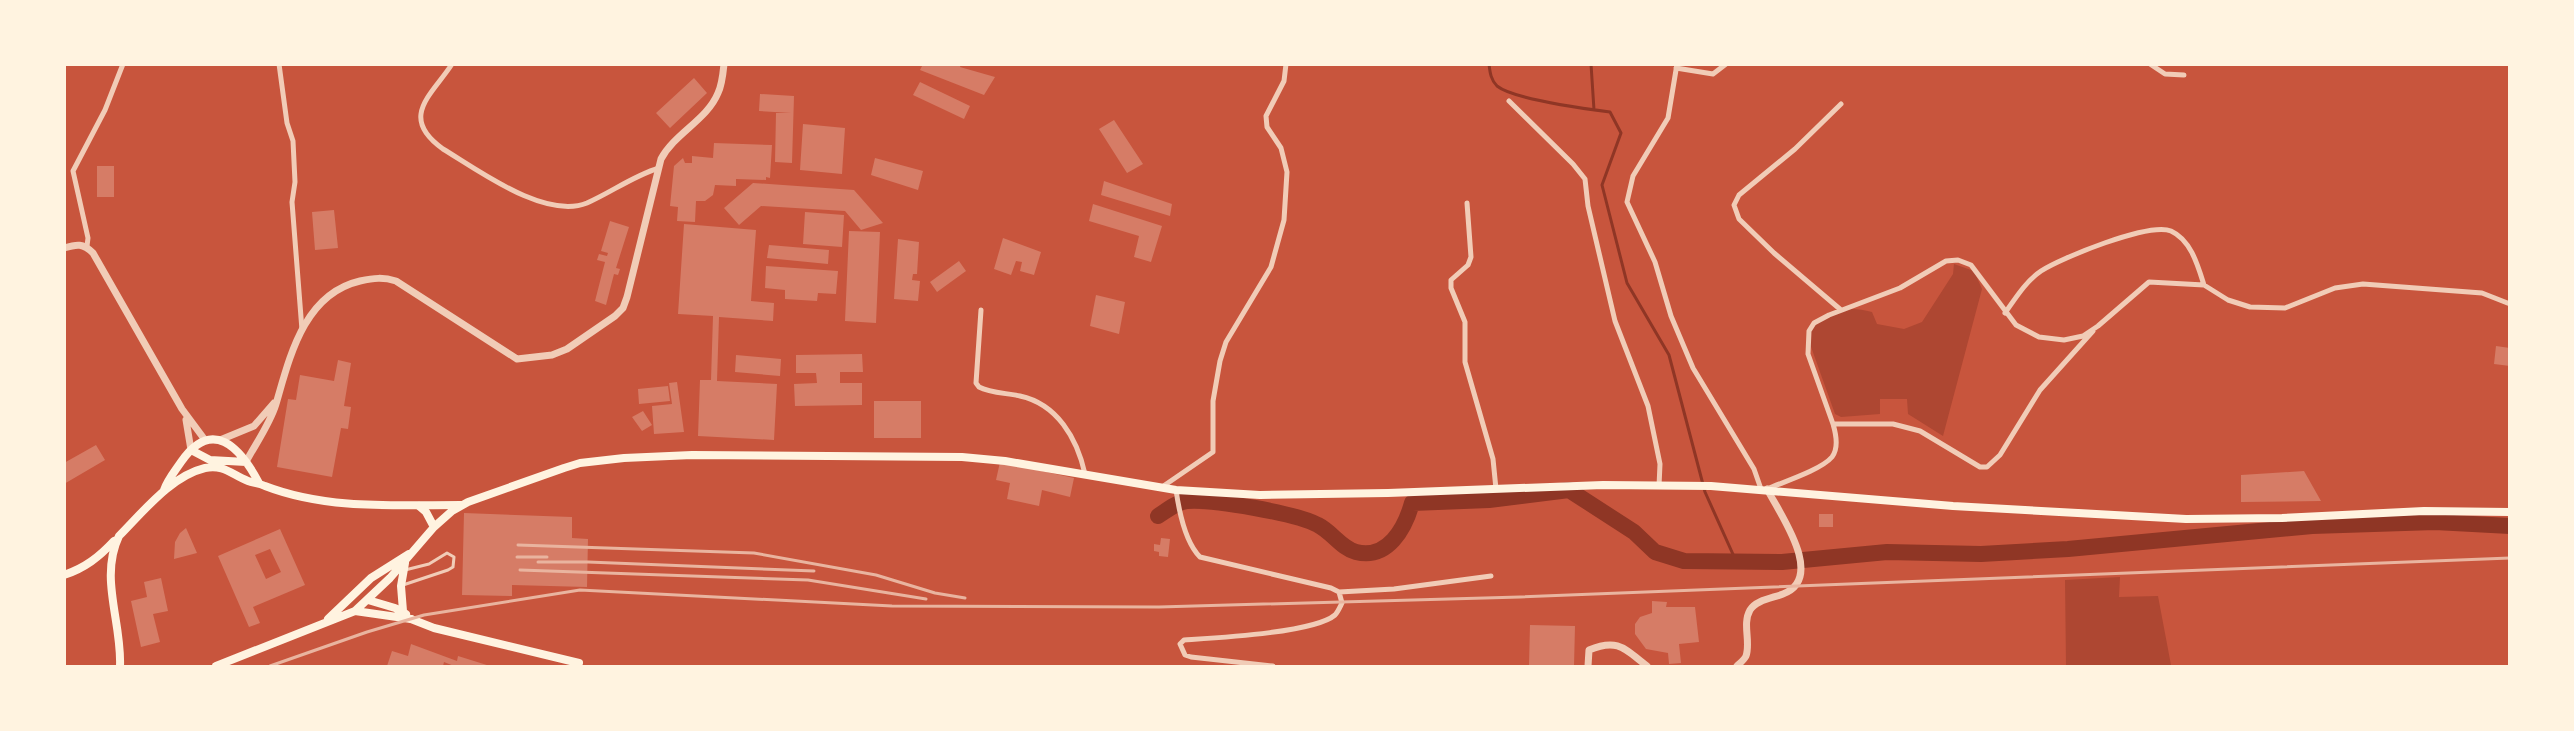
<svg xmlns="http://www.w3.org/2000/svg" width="2574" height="731" font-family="Quicksand,sans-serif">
  <rect width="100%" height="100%" fill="#c8553d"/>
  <path fill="#ae4732" d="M1954,264L1974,271L1982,289L1943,436L1908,414L1907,399H1880V414L1841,417L1835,414L1810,344L1811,330C1829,310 1846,305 1872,312L1877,324L1904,329L1922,322L1953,274Z
    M2120,577L2119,597L2158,596L2171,665L2066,666L2065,580Z"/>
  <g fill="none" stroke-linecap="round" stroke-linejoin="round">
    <path stroke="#8f3625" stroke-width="3" d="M1489,64C1490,73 1491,80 1497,86C1513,99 1587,109 1610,112L1621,133L1602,185L1627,283L1669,355L1705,492L1736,561
      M1591,64L1594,110"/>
    <path stroke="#8f3625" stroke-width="16" d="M1158,516C1166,511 1177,502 1187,501C1212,499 1296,513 1318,525C1332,532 1341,548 1356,552C1388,560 1405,528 1412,503L1489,500L1569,490L1634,532L1655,552L1684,561L1782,562L1887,552L1981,554L2068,549L2312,526L2435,522L2510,526"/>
  </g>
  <path fill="#d67c66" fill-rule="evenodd" d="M923,64H961L960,67L995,77L984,95L920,70Z
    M694,78L707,93L670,128L656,113Z
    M920,82L970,106L964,119L913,95Z
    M760,94L794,96L792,163L775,162L776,113H791L759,111Z
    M1114,120L1143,164L1127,173L1099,129Z
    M803,124L845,128L842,174L800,170Z
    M714,143L772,145L770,178L766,177V180L736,179V186L715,185L713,195L705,201H696L695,222L677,221L678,207L670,206L674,166L683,158L685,163H692V156L713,158Z
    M875,158L923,171L918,190L871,175Z
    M97,166H114V197H97Z
    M1104,181L1172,204L1170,216L1101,195Z
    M753,183L854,190L883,223L861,230L845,211L761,206L739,225L724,208Z
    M1093,204L1162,226L1151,262L1134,257L1139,236L1089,221Z
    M334,210L338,248L315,250L312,212Z
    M805,212L844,215L842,247L803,244Z
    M610,221L629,227L616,268L620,269L618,275L614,274L606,305L595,301L605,262L597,260L599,254L607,256L608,253L601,251Z
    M684,224L756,230L751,301L774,303L773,321L719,317L717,381L777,384L774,440L698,436L700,380H711L713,316L678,314Z
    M849,231L880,232L876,323L845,321Z
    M1003,238L1041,252L1034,275L1020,271L1022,262L1016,261L1011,275L994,269Z
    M898,239L919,242L917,274H913L912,280L920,281L918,301L894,299Z
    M769,245L829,250L828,264L767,258Z
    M959,261L966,271L937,292L930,282Z
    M766,266L838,271L836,294L818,293L817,301L785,299V290L765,288Z
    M1096,295L1125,302L1119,334L1090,326Z
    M2496,346L2510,348V366L2494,364Z
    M862,354L863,372H840V383H862V405L795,406L794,384L817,383L816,373H796V355Z
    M736,355L781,359L780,376L735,372Z
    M338,360L351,363L344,406L351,407L348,429L341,428L332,477L277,467L288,399L296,400L300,375L334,381Z
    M677,382L684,432L654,434L652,406L672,404L669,383Z
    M668,386L670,401L639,404L638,389Z
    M874,401H921V438H874Z
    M643,411L652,425L642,431L632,417Z
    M96,445L105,460L64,484V463Z
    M1000,462L1074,478L1070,497L1042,490L1039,506L1007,499L1010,483L996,480Z
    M2304,471L2321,501L2241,502V475Z
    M464,513L572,517V538L588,539L587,587L512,585V596L462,595Z
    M1819,514H1833V527H1819Z
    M186,528L197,553L174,559L175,542L180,533Z
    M280,529L305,585L253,607L260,623L249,627L218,556ZM270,549L281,572L266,579L255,555Z
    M1161,538L1170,539L1168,557L1159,556V552L1154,551V544L1160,545Z
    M161,578L168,611L153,614L160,642L141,647L131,601L147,597L144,582Z
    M1652,601L1667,602L1666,607H1695L1699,642L1679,644L1681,663L1669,664L1668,653L1646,649L1635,634V624L1640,617L1652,613Z
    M1530,625L1575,626L1574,666H1529Z
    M411,644L457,661L458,656L490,666H454L444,662L443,666H387L392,651L408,656Z"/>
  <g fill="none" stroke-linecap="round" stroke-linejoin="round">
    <path stroke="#f1ccb7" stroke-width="3" d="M403,585L448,570L453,567L454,557L447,553L429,564L405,570"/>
    <path stroke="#f1ccb7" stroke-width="5" d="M279,64L287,123L293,141L295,182L292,202L302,330
      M452,64C432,95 398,117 443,149C478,170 545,220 587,203C612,192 633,176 659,168
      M1677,64L1668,118L1633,176L1627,202L1655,262L1671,316L1693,368L1754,469L1761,489
      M2150,64L2165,74L2184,75
      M1676,68L1713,74L1726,64
      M1509,101L1573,164L1585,179L1588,206L1615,321L1648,406L1660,464L1659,486
      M1841,104L1795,149L1739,195L1734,205L1739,219L1774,253L1841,310
      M1467,203L1471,257L1468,265L1451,280V288L1465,322V362L1493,459L1496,489
      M87,246L88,238L73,171L105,110L123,64
      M981,310L976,383L979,387C990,393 1007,393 1020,396C1057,404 1077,438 1085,474
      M2005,313C2015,299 2026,281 2041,271C2061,258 2149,222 2171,231C2191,240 2198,266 2204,285
      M1833,424H1893L1920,431L1980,467H1987L2000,455L2040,390L2093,331
      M1162,487L1213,452V401L1220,361L1226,342L1271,267L1284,220L1287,172L1281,148L1267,127L1266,116L1284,81L1286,64
      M1767,489C1783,482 1821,470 1832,457C1839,448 1836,434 1833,424L1808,354L1809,331L1814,323L1829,315L1900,288L1946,261L1958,260L1971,265L2016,325L2039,337L2064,340L2083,336L2098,326L2149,282L2204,285L2228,300L2250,307L2285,308L2335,288L2363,284L2482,293L2510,304
      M1176,490C1179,511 1185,542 1200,557L1331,588L1339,592L1342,603C1340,607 1338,612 1335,615C1314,633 1214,638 1184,640L1180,644L1185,655L1191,657L1273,666
      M1339,592L1394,589L1491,576"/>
    <path stroke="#f1ccb7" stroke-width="7" d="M64,248C77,244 83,243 93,253L182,409L205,440
      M186,420L191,450
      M220,440L254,426L274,403
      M246,462C256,443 270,424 276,404C290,356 304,294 360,281C374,278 383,277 396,281L517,359L552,355L567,349L615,316L623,308L627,297L661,159C675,133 707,120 718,93C722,85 723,74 724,64
      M1588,666L1589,650C1618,638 1625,649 1647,666
      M1737,666C1739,664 1745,659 1746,656C1751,642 1742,624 1750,610C1756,600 1773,598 1783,594C1826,578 1780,514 1767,489"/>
    <path stroke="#fff3e0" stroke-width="8" d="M191,450L210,460L246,462
      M164,490C168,479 175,471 181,462C212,417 240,447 259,483
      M64,575C85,568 99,557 114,541
      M411,619L434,628L579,663
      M120,666C122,622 99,578 119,536C143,512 171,476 205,468C224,464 232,475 248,481C253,483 259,483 265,486C327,510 397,505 461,505"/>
    <path stroke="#fff3e0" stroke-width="8" d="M419,506L426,512L434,527
      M368,600L395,608L406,614
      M355,611L411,619
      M403,611L401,586L405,563
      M328,619L371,578L409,554
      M216,666L355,611L390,578L434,527L452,511L468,502L564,468L580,463L624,458L692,455L962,457L1005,461L1176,490L1260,495L1388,493L1603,485L1711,486L1953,506L2186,519L2282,518L2424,511L2510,512"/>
    <path stroke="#e9b49f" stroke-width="3" d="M518,545L754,553L876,575L935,593L965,598
      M517,557H547
      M538,562H588L814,571
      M520,570L808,580L926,599
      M270,666L367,632L424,615L580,590L892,606L1159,607L1520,597L2510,558"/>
  </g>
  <rect width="2574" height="731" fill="none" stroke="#fff3e0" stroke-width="132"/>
</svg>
